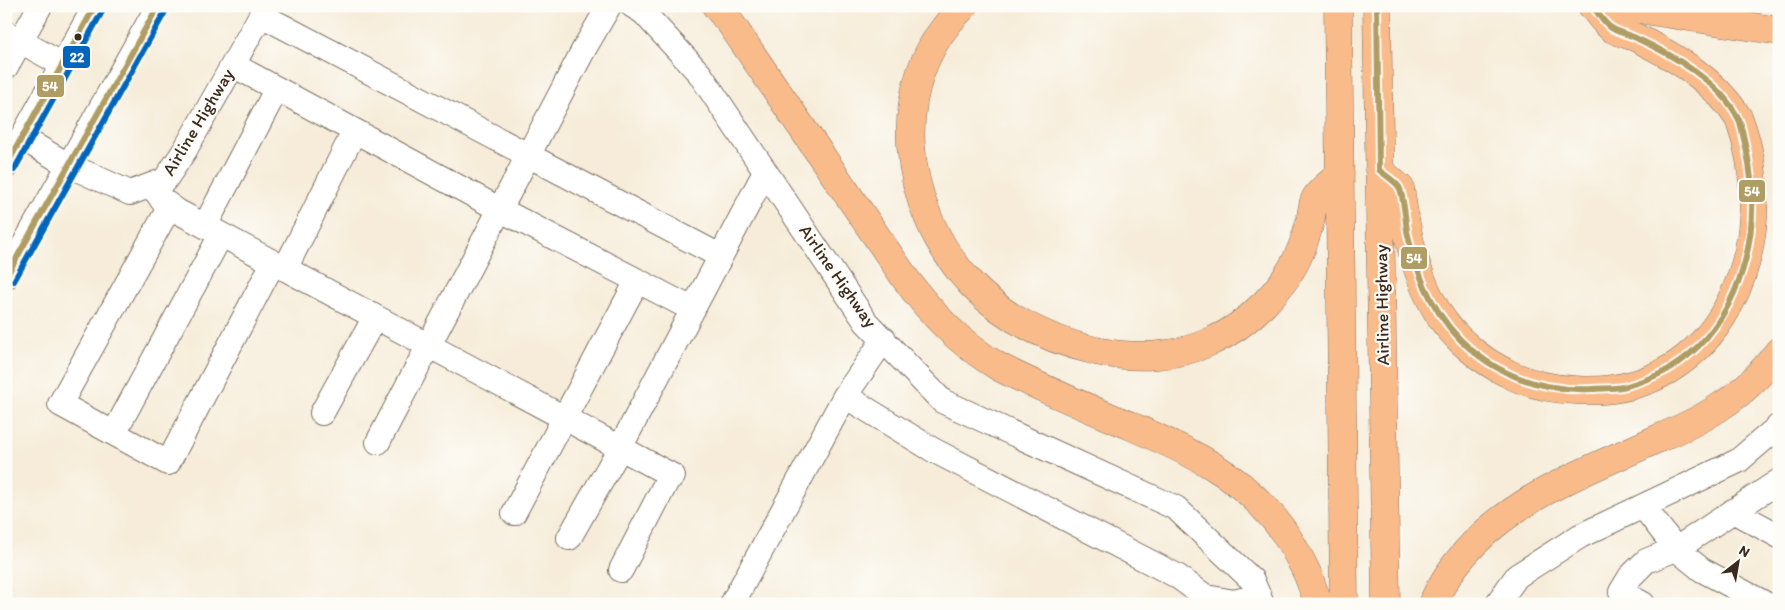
<svg xmlns="http://www.w3.org/2000/svg" width="1785" height="610" font-family="Itim,sans-serif">
  <rect width="100%" height="100%" fill="#fdfcf7"/>
  <filter id="ink" filterUnits="userSpaceOnUse"><feTurbulence type="fractalNoise" baseFrequency=".02" numOctaves="2"/><feDisplacementMap in="SourceGraphic" scale="10" xChannelSelector="R" yChannelSelector="G"/><feConvolveMatrix kernelMatrix="1 2 1 2 8 2 1 2 1" color-interpolation-filters="sRGB"/></filter>
  <filter id="wash" filterUnits="userSpaceOnUse"><feTurbulence type="fractalNoise" baseFrequency=".0096" numOctaves="4" result="noise"/><feDisplacementMap in="SourceGraphic" scale="20" xChannelSelector="R" yChannelSelector="G"/><feGaussianBlur stdDeviation="1.12" result="paint"/><feColorMatrix in="noise" values="0 0 0 0 0 0 0 0 0 0 0 0 0 0 0 0 0 1.4 0 .05"/><feComposite in="paint" operator="in"/></filter>
  <g filter="url(#wash)">
    <rect width="100%" height="100%" fill="#f6ecd9"/>
  </g>
  <g filter="url(#ink)">
    <g fill="none" stroke-linecap="round" stroke-linejoin="round">
      <g stroke="#7c6e5f" stroke-width="26">
        <path id="minor" d="M633,6L643,12L700,74L866,322L942,401L1176,508L1252,580L1262,604
          M261,15L720,256
          M8,34L63,65
          M233,65L499,209L692,309
          M6,67L40,6
          M22,138L68,165L130,193L165,180L185,150L266,6
          M6,166L95,6
          M152,185L162,200L177,211L673,476
          M170,206L60,404L168,463L273,263
          M205,226L276,90
          M285,269L354,132
          M6,277L158,6
          M884,339L845,396L933,450L1177,576L1206,597L1234,602L1259,596
          M322,413L375,317
          M114,433L221,235
          M378,442L584,49L609,6
          M1643,506L1676,549L1702,570L1766,604
          M1733,511L1779,536
          M514,513L637,281
          M569,538L620,448L765,172
          M621,570L670,475
          M732,604L845,396
          M1497,604L1517,576L1580,536L1738,461L1779,426
          M1643,604L1621,592L1630,577L1646,561L1676,549L1779,481"/>
      </g>
      <g stroke="#7c6e5f" stroke-width="29">
        <path id="major" d="M1619,6L1779,31"/>
      </g>
      <g stroke="#7c6e5f" stroke-width="29">
        <path id="highway" d="M716,6L731,24L905,278C932,315 959,343 999,367C1042,389 1086,407 1131,426C1188,451 1234,470 1275,520C1287,535 1297,552 1305,569C1311,580 1313,593 1320,604
          M964,6C883,82 901,210 972,285C1006,320 1049,340 1096,351C1134,359 1176,358 1212,341C1248,325 1285,288 1300,252C1304,243 1307,232 1310,222C1312,214 1312,202 1317,196C1323,188 1333,181 1340,174
          M1338,6L1344,604
          M1377,6C1379,205 1384,405 1386,604
          M1379,170L1400,188C1406,231 1415,275 1438,313C1454,338 1480,360 1507,373C1528,384 1551,389 1575,390C1720,401 1785,244 1739,119C1716,81 1677,58 1637,38C1630,35 1620,33 1613,29C1605,24 1598,13 1592,6
          M1432,604C1475,510 1570,479 1657,439C1680,429 1703,419 1724,404C1746,390 1763,372 1779,351"/>
      </g>
      <use href="#minor" stroke="#fff" stroke-width="24"/>
      <use href="#major" stroke="#fabb8b" stroke-width="28"/>
      <use href="#highway" stroke="#fabb8b" stroke-width="28"/>
      <g stroke="#fdfcf7" stroke-width="10">
        <path id="bus-1" d="M1377,6L1379,170C1385,175 1395,181 1399,187C1403,193 1406,223 1407,231C1418,283 1441,331 1486,361C1518,382 1554,391 1592,389C1603,388 1617,389 1627,386C1640,382 1657,376 1669,369C1729,333 1755,260 1752,192C1751,172 1748,155 1743,135C1742,130 1741,123 1738,118C1721,83 1673,55 1638,39C1629,34 1618,33 1610,27C1603,21 1598,13 1592,6
          M6,166L95,6
          M6,277L158,6"/>
      </g>
      <g stroke="#fdfcf7" stroke-width="10">
        <path id="bus-2" d="M14,170L103,10
          M14,281L166,10"/>
      </g>
      <use href="#bus-1" stroke="#b09d64" stroke-width="6"/>
      <use href="#bus-2" stroke="#0065bd" stroke-width="6"/>
    </g>
  </g>
  <circle fill="#3b2a1e" stroke="#fdfcf7" stroke-width="2" cx="78" cy="37" r="4.5"/>
  <g text-anchor="middle" stroke-width="4.5" stroke-linejoin="round" paint-order="stroke">
    <g font-size="18" fill="#3b2a1e" stroke="#fdfcf7">
      <text transform="translate(198 122) rotate(-59)" y="6">Airline Highway</text>
      <text transform="translate(838 276) rotate(55)" y="6">Airline Highway</text>
      <text transform="translate(1382 305) rotate(-91)" y="6">Airline Highway</text>
    </g>
  </g>
  <g stroke="#fdfcf7" stroke-width="2">
    <rect x="62" y="45" width="29" height="24" rx="5" fill="#0065bd"/>
    <rect x="36" y="74" width="29" height="24" rx="5" fill="#b09d64"/>
    <rect x="1738" y="179" width="28" height="24" rx="5" fill="#b09d64"/>
    <rect x="1400" y="246" width="28" height="24" rx="5" fill="#b09d64"/>
  </g>
  <g font-size="14" text-anchor="middle" font-weight="bold" fill="#fff">
    <text x="77" y="62">22</text>
    <text x="50" y="91">54</text>
    <text x="1752" y="196">54</text>
    <text x="1414" y="263">54</text>
  </g>
  <rect width="1785" height="610" fill="none" stroke="#fdfcf7" stroke-width="25"/>
  <g transform="translate(1738 562) rotate(31)" stroke="#fdfcf7" stroke-width="4" paint-order="stroke">
  <path d="M0-4L9 19L0 12L-9 19Z" fill="#3b2a1e"/>
  <text y="-8" font-size="14" font-weight="bold" text-anchor="middle" fill="#3b2a1e">N</text>
  </g>
</svg>
